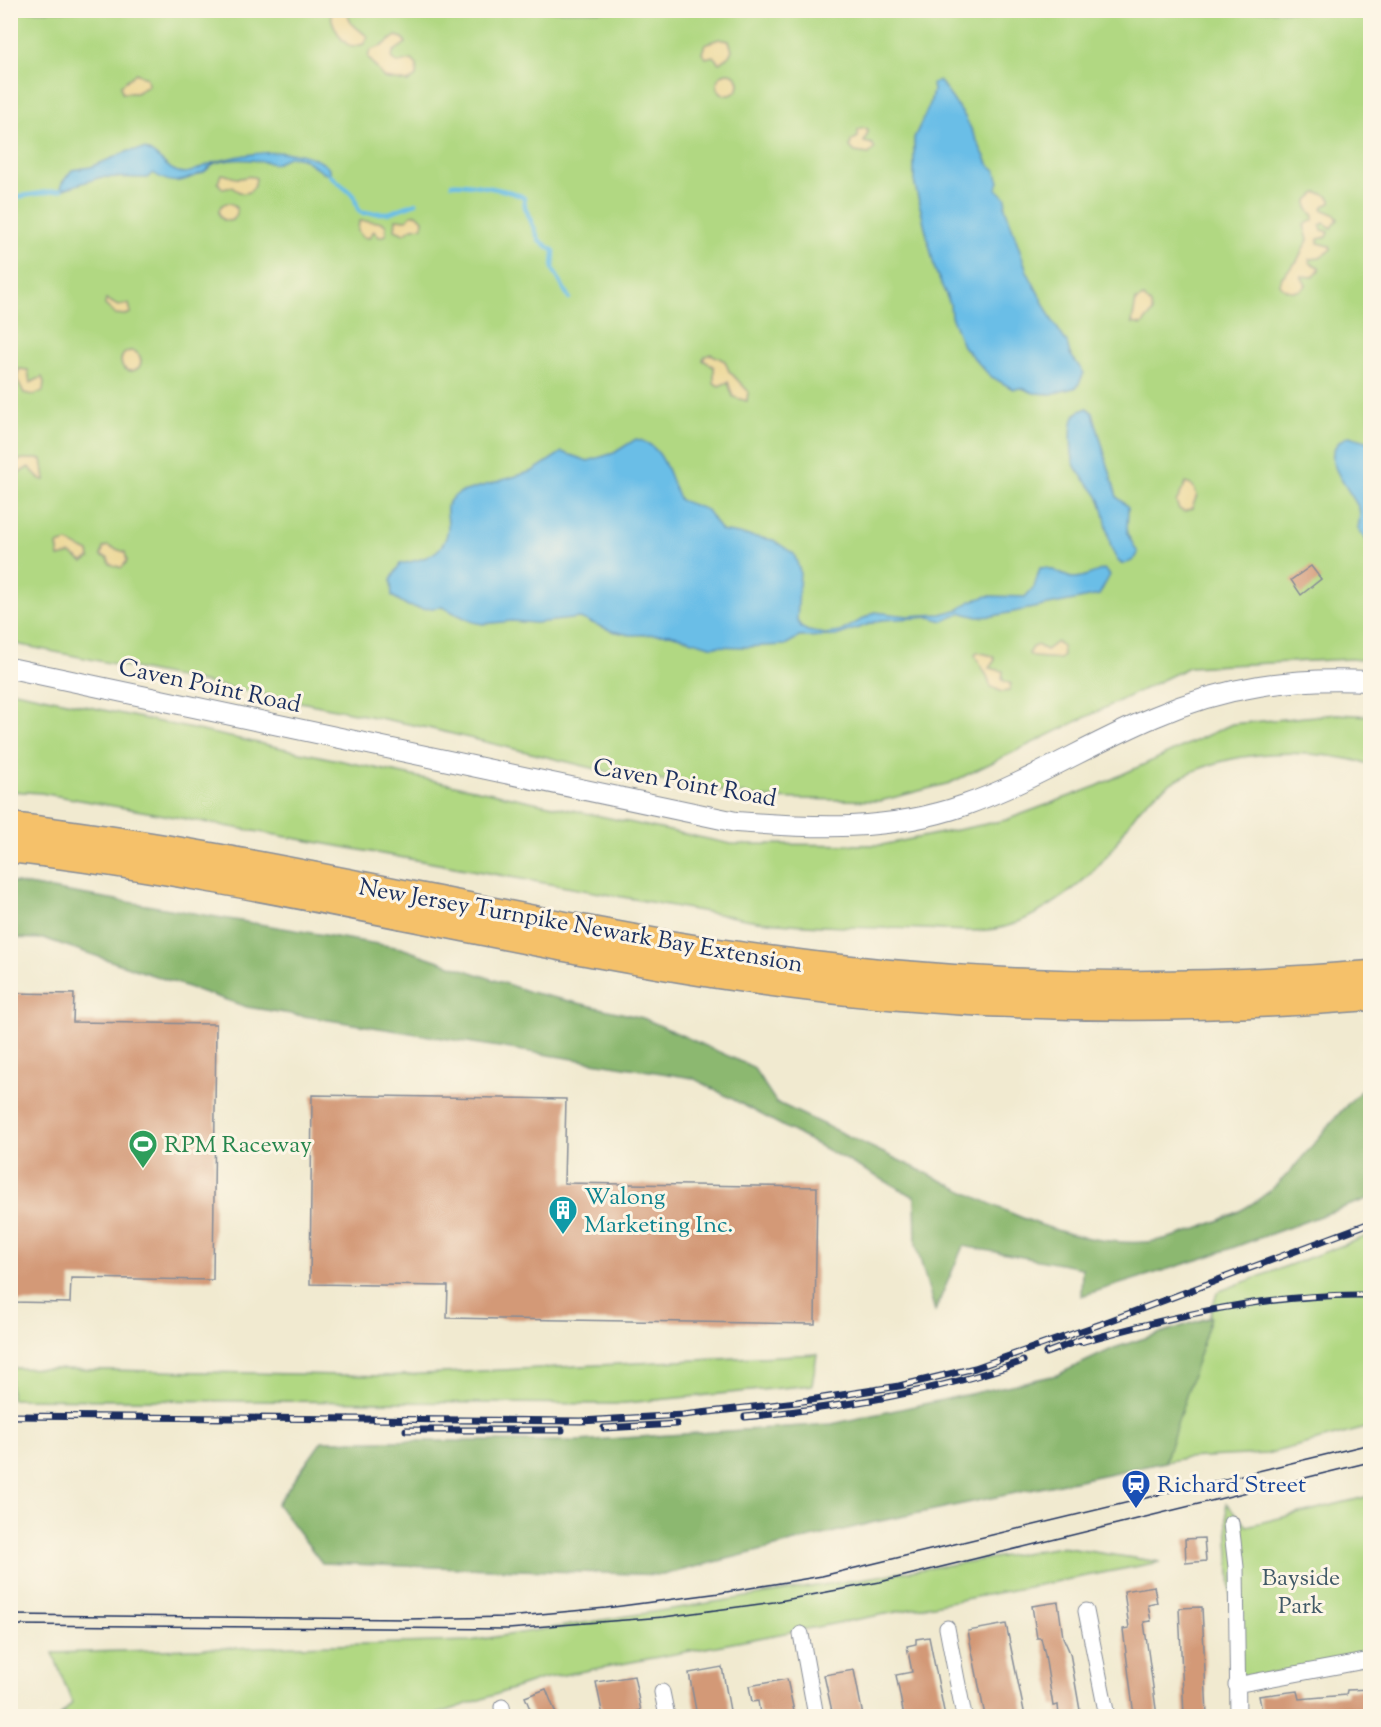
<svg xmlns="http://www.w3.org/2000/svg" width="1381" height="1727" font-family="'Sorts Mill Goudy',serif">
  <rect width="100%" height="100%" fill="#fcf5e5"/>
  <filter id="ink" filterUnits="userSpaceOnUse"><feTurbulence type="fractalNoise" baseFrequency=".0167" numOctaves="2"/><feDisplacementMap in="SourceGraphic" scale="12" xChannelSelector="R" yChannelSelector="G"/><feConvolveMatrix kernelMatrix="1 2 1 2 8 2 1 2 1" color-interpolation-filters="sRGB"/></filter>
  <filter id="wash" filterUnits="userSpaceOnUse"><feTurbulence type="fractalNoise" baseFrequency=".008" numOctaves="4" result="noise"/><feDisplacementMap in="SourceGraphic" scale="24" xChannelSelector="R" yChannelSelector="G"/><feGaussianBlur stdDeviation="1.35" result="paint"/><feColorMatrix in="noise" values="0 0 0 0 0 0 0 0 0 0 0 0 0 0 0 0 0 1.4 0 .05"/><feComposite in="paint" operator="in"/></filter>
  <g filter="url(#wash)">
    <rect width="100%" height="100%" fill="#f1ead0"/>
    <path fill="#b1d882" stroke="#668470" stroke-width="1.5" d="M10,11H1370V661L1351,659L1189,667L950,783L880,801L766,798L613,773L428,728L11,643Z
      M10,690L731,844L882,845L1006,820L1097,786L1232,724L1337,714L1370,716V764C1298,745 1205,748 1147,801C1132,815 1121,837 1109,853C1085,884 1048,911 1011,925C986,934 952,930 925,929C869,928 813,927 757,921L41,793L11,791Z
      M1370,1235V1427L1267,1454L1184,1458L1165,1462L1217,1292Z
      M817,1354L812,1385L615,1404L11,1399V1368L384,1376Z
      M1370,1496V1656L1236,1680L1226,1503L1247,1526Z
      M1061,1547L1160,1562L542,1679L432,1716H60L72,1703L53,1653L470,1641Z"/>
    <path fill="#8cb870" stroke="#547467" stroke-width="1.5" d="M10,882L401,948L530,992L643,1018L753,1067L776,1102C827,1126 878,1150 928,1174C998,1207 1067,1247 1147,1242C1172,1240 1228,1219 1250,1205C1299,1175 1326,1119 1370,1083V1198L1207,1257L1081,1296L1082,1268L963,1246L935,1311L916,1245L915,1197L693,1078L247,1007L46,939L11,938Z
      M1211,1317L1165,1462L871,1523L663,1575L322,1563L277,1504L322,1441H579L832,1424L1057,1375L1114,1348Z"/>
    <path fill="#eeda9e" stroke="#84847e" stroke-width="1.5" d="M331,11H347L351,23L368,37L364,44L352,47C341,43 330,22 331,11Z
      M396,36L403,38L406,43L393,52L392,59L398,63L412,60L417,65L416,76L408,82L384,78L368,57L370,50L382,46Z
      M719,39L729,41L732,50L729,56L719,63L713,56L706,58L702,53L705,44Z
      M717 84a11 11 0 1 1 22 0a11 11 0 1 1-22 0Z
      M136,73L147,78L148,86L136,93H122L121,85Z
      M865,128L868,132L864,142L872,144L875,148L869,154L855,152L850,147L851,141L858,137V130Z
      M221,174C227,174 230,177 236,178C245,179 247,174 256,178C255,193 244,198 232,187L223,189L218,183Z
      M1316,193L1324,194L1331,199V203L1323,206L1322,209L1334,214L1338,219L1332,228L1324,223L1320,225L1322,230L1329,232L1327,237L1318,239V243L1330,246L1331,249L1320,258L1309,259L1310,263L1319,267V270L1313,277L1301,276L1306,285C1301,294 1285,293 1280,284L1282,277L1297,261L1308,240L1304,225L1313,220L1314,216L1307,208V201Z
      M219 212a9 9 0 1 1 18 0a9 9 0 1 1-18 0Z
      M417,214L423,220L422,227L412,228L404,234L395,230L396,219L407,220L411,215Z
      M359,221L382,222L386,226V235L379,237L374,231L369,238L362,237L358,231Z
      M1144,297L1151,305L1152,313L1142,325L1132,323L1136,300Z
      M106,299L118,306L129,304L131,313L125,315L115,314L105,305Z
      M121 361a10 10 0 1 1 20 0a10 10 0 1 1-20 0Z
      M711,354L725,361L729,371L748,391L747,401L733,397L728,382L719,386L714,383V367L703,360L705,356Z
      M19,369L28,370L30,383L42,377L44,382L43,391L34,395L24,393L17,379Z
      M23,459H42L45,480L40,479L29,467L11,478V463Z
      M1186,483L1193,486L1197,495L1192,508L1184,512L1179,509L1176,502Z
      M67,542L89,552L90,558L83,562L71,554L59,557L57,545Z
      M107,546L125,552L127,561L122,568L110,564L108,558L101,556L103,548Z
      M1057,642L1062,646L1063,655L1060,659L1034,657L1029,654L1031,648L1037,645L1046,650Z
      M977,652L993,656L995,660L989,668L1003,671L1002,680L1011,684L1009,691L1002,692L990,686C990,676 979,665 975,655Z"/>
    <path fill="#6bbee7" stroke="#4376a2" stroke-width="1.5" d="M939,80L965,117L989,165L995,170L999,182L996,188L1006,198L1005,207L1027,271L1052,320L1067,343L1070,354L1084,373L1077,387L1051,394L1034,393L1022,388L1013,389L990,376L963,346L951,316L950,304L935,270L914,181V138L930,104L933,91L932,84Z
      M145,149C160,155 167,172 184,173C195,173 204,165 215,162C245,153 304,143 330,169V175C316,172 305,153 289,157C284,158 281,162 275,164C255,159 235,157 215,163C210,165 208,170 204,172C184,180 175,188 153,173L147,178L101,177L61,190L62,183L72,170L91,167L129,151Z
      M1087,408L1093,413L1117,497L1128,507L1127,533L1138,553C1136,560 1126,566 1119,562C1105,544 1109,520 1100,500C1094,487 1081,479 1075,466C1071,457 1069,423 1075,415C1078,411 1083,410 1087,408Z
      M1349,436L1370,442V546L1358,528C1359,522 1361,515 1359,509C1350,487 1311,453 1349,436Z
      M636,439C666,445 668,478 680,500L707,510L721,531L773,540L794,554L800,571L797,620L802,628L808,631L825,634L840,632L875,612L908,616L941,614L960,609L969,602L987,596L1025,597L1034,587L1040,568C1052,566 1061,576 1072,578C1081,579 1095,572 1104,569L1110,575L1099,595L993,616L978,617L962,613L943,621L930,617L881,620L836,636L799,637L785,645L745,647L710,646L670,634L630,635L612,631L580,618L535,623L512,621L483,624L473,622L442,607L423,609L408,606L392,596L391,580L400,564C422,560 447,555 448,526C448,509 441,505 459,493L533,471L562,452L588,461L614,453Z"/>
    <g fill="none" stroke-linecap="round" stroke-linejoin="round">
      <path stroke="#6bbee7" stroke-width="4.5" d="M330,175L354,196L358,209L362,213H389L416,203
        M452,184C466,183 514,190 524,198L525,207L539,240L554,251L553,269L569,298
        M10,198L61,190"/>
    </g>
    <g id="blocks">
      <path fill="#d39977" d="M1311,566L1321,579L1301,595L1291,580Z
        M10,993L74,994L73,1022L216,1024L213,1280L71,1278L70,1303L10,1302Z
        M312,1095L566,1099L564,1183L817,1187L815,1324L447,1318L448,1286L310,1284Z
        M1204,1538L1206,1561L1186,1563L1185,1539Z
        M1154,1586L1157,1603L1148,1605L1151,1621L1144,1622L1157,1716H1134L1123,1629L1129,1628L1124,1591Z
        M1058,1602L1063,1637L1070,1653L1081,1716H1059L1058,1705L1053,1706L1045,1655L1041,1638H1037L1032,1606Z
        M1202,1607L1207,1716H1184L1179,1608Z
        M1006,1624L1025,1716H985L968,1631Z
        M929,1637L945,1716H904L896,1675L912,1672L907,1646L916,1644V1639Z
        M722,1667L731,1716H697L689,1673Z
        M854,1670L863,1716H833L824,1675Z
        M634,1676L641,1711H638L639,1716H603L596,1682Z
        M787,1679L795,1716L760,1714L758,1701L752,1702L749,1686Z
        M546,1689L557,1716H533L525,1697Z
        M1371,1689V1716H1263L1259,1696L1297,1691L1299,1699L1346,1695L1347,1690Z"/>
    </g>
  </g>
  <g filter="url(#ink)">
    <use href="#blocks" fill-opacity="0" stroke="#868c97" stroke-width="1.5"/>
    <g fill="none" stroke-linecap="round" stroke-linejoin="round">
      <g stroke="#868c97" stroke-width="17">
        <path id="minor" d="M1231,1523L1236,1567L1238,1716
          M1086,1611L1107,1716
          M947,1628L964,1716
          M801,1634L816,1716
          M1236,1685L1370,1660
          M662,1692L667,1716
          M502,1707L504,1716"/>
      </g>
      <g stroke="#868c97" stroke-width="22">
        <path id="tertiary" d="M10,668L736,822C815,828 888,832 965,805C1030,782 1090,744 1154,717C1225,686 1293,677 1370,681"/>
      </g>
      <g stroke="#868c97" stroke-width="31">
        <path id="motorway" d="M10,827C232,853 449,907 669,945C900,985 1137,995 1370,975
          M10,848C253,876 490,939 731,976C942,1008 1157,1013 1370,996"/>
      </g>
      <use href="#minor" stroke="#fff" stroke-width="15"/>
      <use href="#tertiary" stroke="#fff" stroke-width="20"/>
      <use href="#motorway" stroke="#f5c16b" stroke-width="28"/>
      <path stroke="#1b2f5e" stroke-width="1.5" d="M10,1615L407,1619L507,1617L606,1608L720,1593L822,1576L1370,1444
        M10,1625L508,1629L664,1617L774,1602L880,1582L1370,1462"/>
      <g stroke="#1b2f5e" stroke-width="7">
        <path id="rail" d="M1081,1342C1176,1315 1271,1293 1370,1295
          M1046,1353L1088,1337
          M10,1416L581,1421L683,1415L797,1402L899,1386L975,1368L1101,1324L1370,1223
          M745,1417C840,1407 933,1393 1023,1361
          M604,1428L676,1424
          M406,1430H562"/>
      </g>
      <use href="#rail" stroke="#fcf5e5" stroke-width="4.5" stroke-dasharray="14" stroke-linecap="butt"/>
    </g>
  </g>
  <defs>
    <g id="stadium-pin" transform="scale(1.5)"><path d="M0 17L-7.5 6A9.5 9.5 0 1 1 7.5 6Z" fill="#2e9e5b" stroke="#fcf5e5"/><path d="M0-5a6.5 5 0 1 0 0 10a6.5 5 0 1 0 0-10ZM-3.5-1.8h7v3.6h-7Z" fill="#fff"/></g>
    <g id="building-pin" transform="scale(1.5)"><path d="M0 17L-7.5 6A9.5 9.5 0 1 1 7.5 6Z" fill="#0f9aa8" stroke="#fcf5e5"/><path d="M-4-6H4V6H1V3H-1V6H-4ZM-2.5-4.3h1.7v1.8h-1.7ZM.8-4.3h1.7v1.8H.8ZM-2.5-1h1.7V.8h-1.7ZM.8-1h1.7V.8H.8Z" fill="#fff"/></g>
    <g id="station-pin" transform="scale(1.5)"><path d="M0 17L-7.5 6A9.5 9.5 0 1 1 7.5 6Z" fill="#1a4fb4" stroke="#fcf5e5"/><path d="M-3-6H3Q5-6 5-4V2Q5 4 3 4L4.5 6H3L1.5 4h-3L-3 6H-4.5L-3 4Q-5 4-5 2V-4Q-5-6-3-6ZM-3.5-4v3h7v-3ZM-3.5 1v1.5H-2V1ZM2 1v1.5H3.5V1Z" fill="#fff"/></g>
  </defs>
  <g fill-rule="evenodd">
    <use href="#stadium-pin" x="143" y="1144"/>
    <use href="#building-pin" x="563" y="1210"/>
    <use href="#station-pin" x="1136" y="1484"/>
  </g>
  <g text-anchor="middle" stroke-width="6" stroke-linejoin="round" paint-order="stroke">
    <g font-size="24" fill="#1b2f5e" stroke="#fcf5e5">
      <text transform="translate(210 685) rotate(12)" y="8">Caven Point Road</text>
      <text transform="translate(685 782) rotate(10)" y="8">Caven Point Road</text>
      <text transform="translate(581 925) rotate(10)" y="8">New Jersey Turnpike Newark Bay Extension</text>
    </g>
    <g font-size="24" fill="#27864d" stroke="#fcf5e5" text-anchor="start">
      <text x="164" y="1152">RPM Raceway</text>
    </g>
    <g font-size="24" fill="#0d838f" stroke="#fcf5e5" text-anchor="start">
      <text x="584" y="1204">Walong<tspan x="584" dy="28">Marketing Inc.</tspan></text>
    </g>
    <g font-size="24" fill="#164399" stroke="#fcf5e5" text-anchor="start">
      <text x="1157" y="1492">Richard Street</text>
    </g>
    <g font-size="24" fill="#405967" stroke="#fcf5e5">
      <text x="1301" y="1585">Bayside<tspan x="1301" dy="28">Park</tspan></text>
    </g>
  </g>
  <rect width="1381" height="1727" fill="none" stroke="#fcf5e5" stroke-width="36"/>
</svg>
